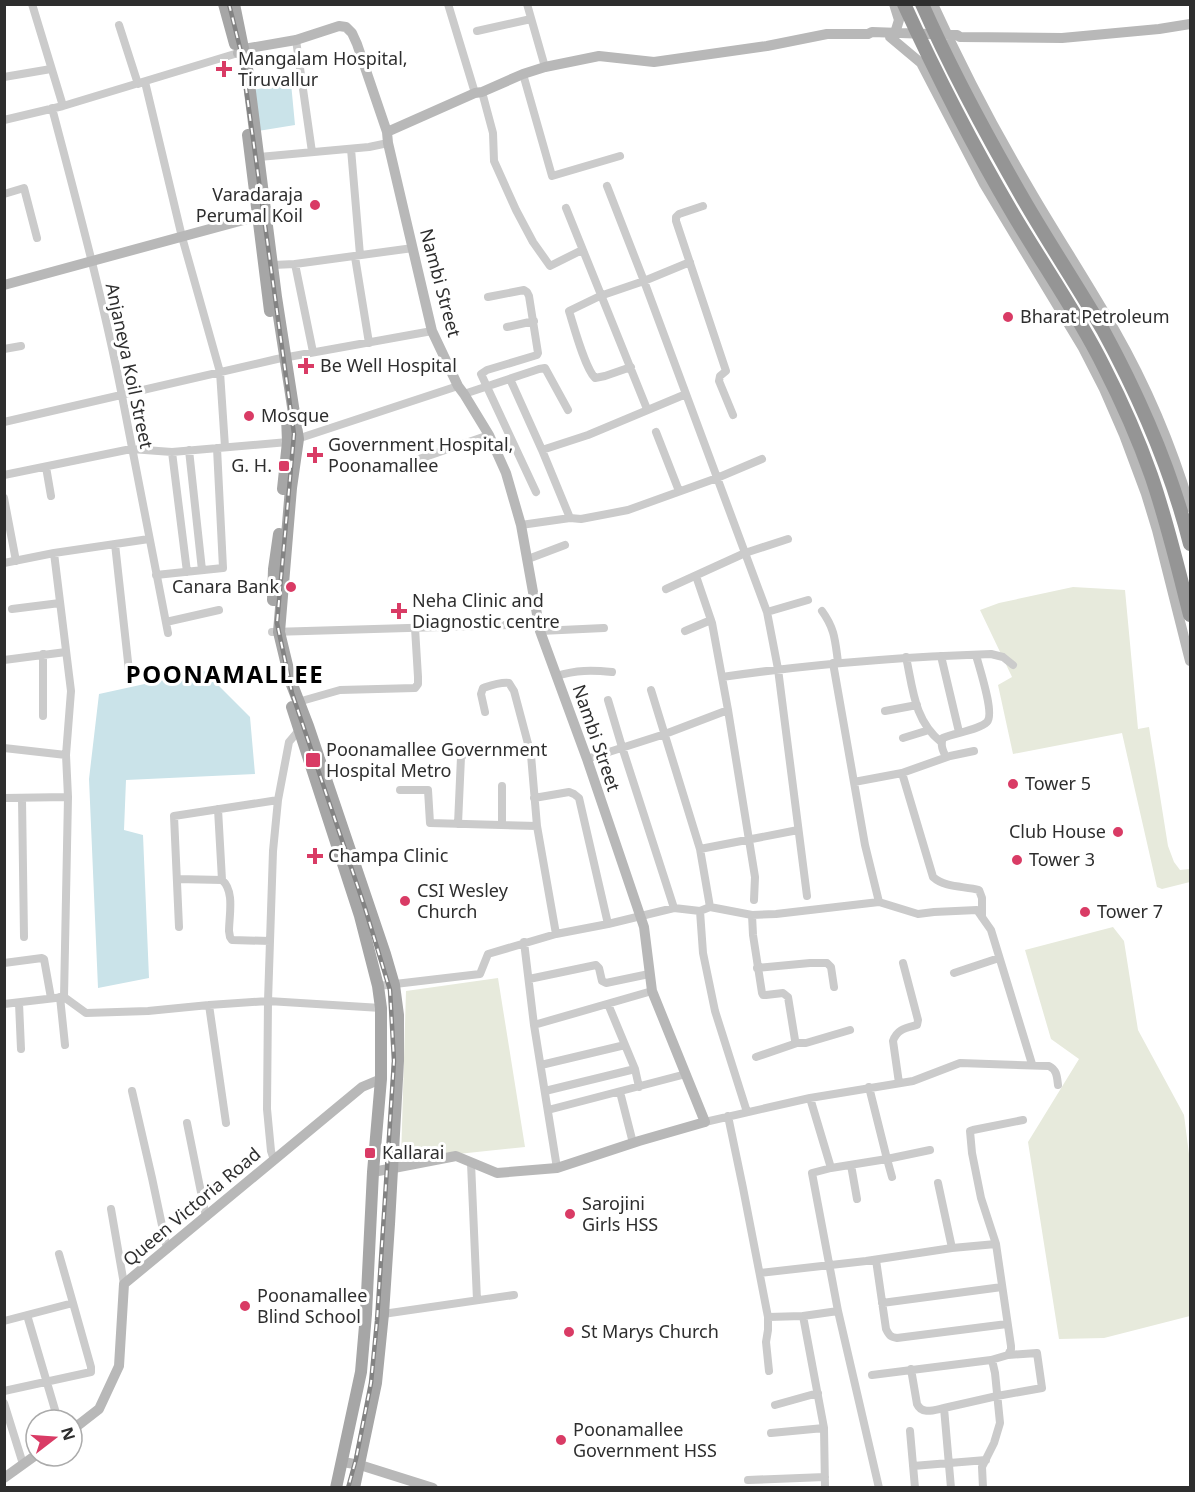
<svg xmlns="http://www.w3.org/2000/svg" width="1195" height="1492" font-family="'Noto Sans',sans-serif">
  <rect width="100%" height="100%" fill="#fff"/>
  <path fill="#e7eadc" d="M1073,587L1125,590L1138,729L1149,727L1168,846L1174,862L1180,870L1190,869V882L1162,889L1157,887L1122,733L1013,754L998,685L1012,677L980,610L999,603Z
    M1113,927L1124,941L1138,1030L1184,1115L1190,1162V1316L1104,1338L1059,1339L1028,1142L1079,1059L1051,1039L1025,950Z
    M498,978L525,1147L401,1160L406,991Z"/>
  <path fill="#cae3e9" d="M291,83L295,125L258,131L252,90Z
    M204,671L250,717L255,774L126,780L124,830L143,835L149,978L98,988L89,779L99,694Z"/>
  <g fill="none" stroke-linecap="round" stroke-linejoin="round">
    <path stroke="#cbcbcb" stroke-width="8" d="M32,4L63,106
      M448,4L475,93
      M527,4L545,67
      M119,25L138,84
      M477,31L531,19
      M296,40L312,152
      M523,74L552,176L620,156
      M4,77L51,69
      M145,82L182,237L220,372L225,447
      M482,92L493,133L494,161L516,210L533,242L550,266L582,250
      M52,108C77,203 103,299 122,396C137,475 152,554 168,633
      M4,120L63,106L238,53
      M351,149L360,255
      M259,157L369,147L388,143
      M607,186L644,281L767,612L778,669L807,896
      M4,194L24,188L37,238
      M703,206L679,214L676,217V221L726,371L720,376L719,381L733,415
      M566,208L647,409
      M355,257L369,343
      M295,264L313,352
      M273,265L295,264L413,248
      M488,297L524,290L527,292L529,296L538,353L537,355L487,370L481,374L536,492
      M507,327L534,321
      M4,349L21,346
      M631,367L605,376L595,378C585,368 574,327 569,311L600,296L644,281L690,262
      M510,379L542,450L570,518
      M464,394L539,369L545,368L568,410
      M4,422L277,359L432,331
      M656,432L679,491
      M189,450L202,570
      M542,450L588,435L686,394
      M172,452L187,572
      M419,459L489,435
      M46,467L51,496
      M4,475L131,449L172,452L288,442L458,386
      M4,498L16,561
      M521,525L570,518L581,519L628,510L717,478L762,459
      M115,544L129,671
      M54,553L71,691L66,755L68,797L64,997L86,1013L148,1011L209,1005L268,1001L381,1008
      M528,559L565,545
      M4,563L54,553L149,539
      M156,575L223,568L217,448
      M696,576L712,623L728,710L755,877L754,900
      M666,589L745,553L788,539
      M12,609L60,603
      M822,611C835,629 835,640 838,662
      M767,612L808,600
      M166,622L219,610
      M540,631L604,628
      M685,631L711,620
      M272,632L540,624
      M941,656L959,732
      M906,657C913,689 914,720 941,742
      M4,660L66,652
      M833,663L865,845L879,902
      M556,676C577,670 591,670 612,672
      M722,677C812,664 901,657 991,654L1003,657L1013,665
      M651,690L700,849L710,907
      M608,700L622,747L674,908
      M298,702L340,690L415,688L418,684V677L415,628
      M885,711L917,705
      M485,712L481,694L483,688C492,685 500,682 509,683L514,691L531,755L537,826L556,934
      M43,716V654
      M903,738L929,730
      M4,748L66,755
      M946,757C943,751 940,745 943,738C954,733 979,730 987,722C995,714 979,667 976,655
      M587,759L665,734L728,710
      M902,773L933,877C945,888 964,886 979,890L982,898V917
      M854,782L902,773L950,756L974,751
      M502,786V825
      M400,790H428L430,823L537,826
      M4,798L68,797
      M534,798L569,792L574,794L579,798L608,924
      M22,799L24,937
      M218,809L222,880
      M458,824L461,757C469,749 483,750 494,748
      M700,849L798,830
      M177,879L222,880C235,891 229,916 229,931L230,937L232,940L270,941
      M700,911L703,953L715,1011L747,1112
      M752,915L753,935L762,993L763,995H766L783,993L788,997L795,1040L797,1043H806L850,1030
      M179,927L174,816L278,800
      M524,942L534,1025L557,1168
      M4,963L42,958L44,959L51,998
      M757,968L810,963H827L831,967L834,987
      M954,973L999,958
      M529,979L596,965L599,968L602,981L606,983L649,974
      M378,986L480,974L488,954L556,934L608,924L674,908L700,911L710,907L752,915L776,914L879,902L918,914L934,912L977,910L991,930L1032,1064
      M60,997L65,1045
      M19,1003L21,1049
      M4,1004L64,997
      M608,1004L635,1069L639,1087
      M209,1005L226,1123
      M534,1025L652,991
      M756,1057L797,1043
      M541,1065L625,1045
      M899,1083L893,1041C897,1029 906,1028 917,1025L918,1020L903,963
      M132,1091L152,1178L167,1249
      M545,1091L635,1069
      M620,1092L633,1143
      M810,1098L831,1168L812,1173L838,1311L879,1488
      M548,1110L686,1074
      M728,1116L743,1188L768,1317L803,1316L824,1428L825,1488
      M705,1122L810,1098L913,1081L960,1063L1049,1066C1057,1070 1057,1077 1058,1085
      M187,1123L206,1217
      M274,1160L271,1151L267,1109L268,1001L273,851L278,800L289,742L300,729
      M471,1163L477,1300
      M851,1165L857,1199
      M831,1168L887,1159L869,1087
      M892,1177L887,1159L930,1150
      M111,1209L124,1284
      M952,1248L996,1244
      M59,1254L73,1303
      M876,1260L886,1329C889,1335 890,1337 897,1338L1007,1324
      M760,1273L866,1261L952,1248L938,1183
      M882,1303L1002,1287
      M383,1314L514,1295
      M803,1316L838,1311
      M768,1317V1330L766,1342L769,1371
      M4,1321L27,1315
      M911,1369L917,1404C922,1415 934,1410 944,1408
      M872,1375L991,1360L1008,1355L1011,1349V1346L996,1244L981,1198L972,1153L970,1131L973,1130L1023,1120
      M4,1391L91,1372V1367L73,1303L27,1315L58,1420
      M4,1403L23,1464
      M775,1405L818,1393
      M910,1431L915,1488
      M771,1433L824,1428
      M913,1466L986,1460
      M748,1480L825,1477
      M951,1488L944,1408L997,1396L1042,1388L1037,1353L1008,1355
      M983,1488L982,1467L994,1443L1000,1423L995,1373L992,1360"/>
    <path stroke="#b8b8b8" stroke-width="10" d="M894,4L899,20L895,33
      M933,4C963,70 996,133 1033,195C1060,241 1089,285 1115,331C1147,387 1172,447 1190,507
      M890,37L921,63L984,184L1083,348L1104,389L1124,435L1146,494L1157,530L1190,661
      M238,53L244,49L296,40L339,26L346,27L352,33L357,44L387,132L388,143L432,331L458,386L464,394L489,435L506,473L521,525L540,631L587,759L644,927L652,991L705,1122L639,1141L557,1168L497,1173L456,1156L373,1172
      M387,132L475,93L482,92L523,74L545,67L599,56L654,62L767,46L827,34H868L872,32L957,35L960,37L1062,38L1159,29L1190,24
      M4,285L265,214
      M72,1430L99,1409L119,1366L124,1284L362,1087L381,1079
      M343,1462L360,1465L433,1488
      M4,1478L36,1455"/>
    <path stroke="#a6a6a6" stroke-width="12" d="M224,4L235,44
      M234,4L247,68L276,297L298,439L291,488L279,632L291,682L308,726L385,954L394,985L398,1015V1061L389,1224L383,1314L376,1383L354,1488
      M248,135L270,311
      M283,489L288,442L287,417
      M273,600L274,569L279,534
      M292,707L360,916L378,986L381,1008V1079L373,1172L366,1314L361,1372L336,1488"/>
    <path stroke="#959595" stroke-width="14" d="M904,4C937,76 973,146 1013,214C1043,265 1078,314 1104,367C1122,402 1138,438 1151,475C1167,521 1178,568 1190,615
      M922,4C952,72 988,138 1025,202C1050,245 1078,287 1103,330C1140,398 1171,469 1190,544"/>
    <g stroke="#838383" stroke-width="4.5">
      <path id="rail" d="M229,4L241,52L294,434L277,623L292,693L365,908L390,990L394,1061L377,1321L371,1383L356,1459L348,1488"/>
    </g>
    <use href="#rail" stroke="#fff" stroke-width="2" stroke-dasharray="7" stroke-linecap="butt"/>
  </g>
  <g fill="#d93b65" stroke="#fff" stroke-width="2">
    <path d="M221 60h6v6h6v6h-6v6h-6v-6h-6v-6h6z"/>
    <circle cx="315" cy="205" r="6"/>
    <circle cx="1008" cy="317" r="6"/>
    <path d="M303 357h6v6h6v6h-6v6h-6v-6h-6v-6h6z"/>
    <circle cx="249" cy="416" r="6"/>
    <path d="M312 446h6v6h6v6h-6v6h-6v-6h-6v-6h6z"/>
    <rect x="278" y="460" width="12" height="12" rx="3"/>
    <circle cx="291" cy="587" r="6"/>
    <path d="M396 602h6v6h6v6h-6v6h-6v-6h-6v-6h6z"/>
    <rect x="305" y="752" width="16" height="16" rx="3"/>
    <circle cx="1013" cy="784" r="6"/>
    <circle cx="1118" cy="832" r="6"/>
    <path d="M312 847h6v6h6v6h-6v6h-6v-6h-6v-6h6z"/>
    <circle cx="1017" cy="860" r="6"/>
    <circle cx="405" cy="901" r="6"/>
    <circle cx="1085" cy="912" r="6"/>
    <rect x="364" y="1147" width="12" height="12" rx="3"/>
    <circle cx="570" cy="1214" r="6"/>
    <circle cx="245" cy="1306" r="6"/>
    <circle cx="569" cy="1332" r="6"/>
    <circle cx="561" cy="1440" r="6"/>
  </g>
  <g text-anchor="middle" stroke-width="6" stroke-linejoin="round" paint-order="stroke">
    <g font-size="18" fill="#2e2e2e" stroke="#fff" text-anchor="start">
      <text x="238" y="65">Mangalam Hospital,<tspan x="238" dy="21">Tiruvallur</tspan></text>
      <text x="303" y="201" text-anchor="end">Varadaraja<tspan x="303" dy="21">Perumal Koil</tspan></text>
      <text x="1020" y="323">Bharat Petroleum</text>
      <text x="320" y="372">Be Well Hospital</text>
      <text x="261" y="422">Mosque</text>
      <text x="328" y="451">Government Hospital,<tspan x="328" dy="21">Poonamallee</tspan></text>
      <text x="272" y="472" text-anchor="end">G. H.</text>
      <text x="279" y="593" text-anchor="end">Canara Bank</text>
      <text x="412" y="607">Neha Clinic and<tspan x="412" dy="21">Diagnostic centre</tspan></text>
      <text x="326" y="756">Poonamallee Government<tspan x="326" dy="21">Hospital Metro</tspan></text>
      <text x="1025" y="790">Tower 5</text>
      <text x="1106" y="838" text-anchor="end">Club House</text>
      <text x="328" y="862">Champa Clinic</text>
      <text x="1029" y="866">Tower 3</text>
      <text x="417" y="897">CSI Wesley<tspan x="417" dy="21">Church</tspan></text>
      <text x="1097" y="918">Tower 7</text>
      <text x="382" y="1159">Kallarai</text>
      <text x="582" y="1210">Sarojini<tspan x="582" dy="21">Girls HSS</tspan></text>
      <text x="257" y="1302">Poonamallee<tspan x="257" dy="21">Blind School</tspan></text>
      <text x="581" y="1338">St Marys Church</text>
      <text x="573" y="1436">Poonamallee<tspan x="573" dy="21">Government HSS</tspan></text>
    </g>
    <g font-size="18" fill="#2e2e2e" stroke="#fff">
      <text transform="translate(440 283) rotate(75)" y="6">Nambi Street</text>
      <text transform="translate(129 366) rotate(78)" y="6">Anjaneya Koil Street</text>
      <text transform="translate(596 738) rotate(71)" y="6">Nambi Street</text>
      <text transform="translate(192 1207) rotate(-40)" y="6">Queen Victoria Road</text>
    </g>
    <g font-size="24" font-weight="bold" letter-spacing="1.5" fill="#000" stroke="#fff">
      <text x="225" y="683">POONAMALLEE</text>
    </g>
  </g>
  <rect width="1195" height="1492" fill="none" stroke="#2e2e2e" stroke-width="12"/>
  <g transform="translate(54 1438) rotate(73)"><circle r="28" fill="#ffffff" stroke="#ababab" stroke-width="1.5"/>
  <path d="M0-4.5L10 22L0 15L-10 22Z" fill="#d93b65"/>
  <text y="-9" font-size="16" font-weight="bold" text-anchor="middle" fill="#2e2e2e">N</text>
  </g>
</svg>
